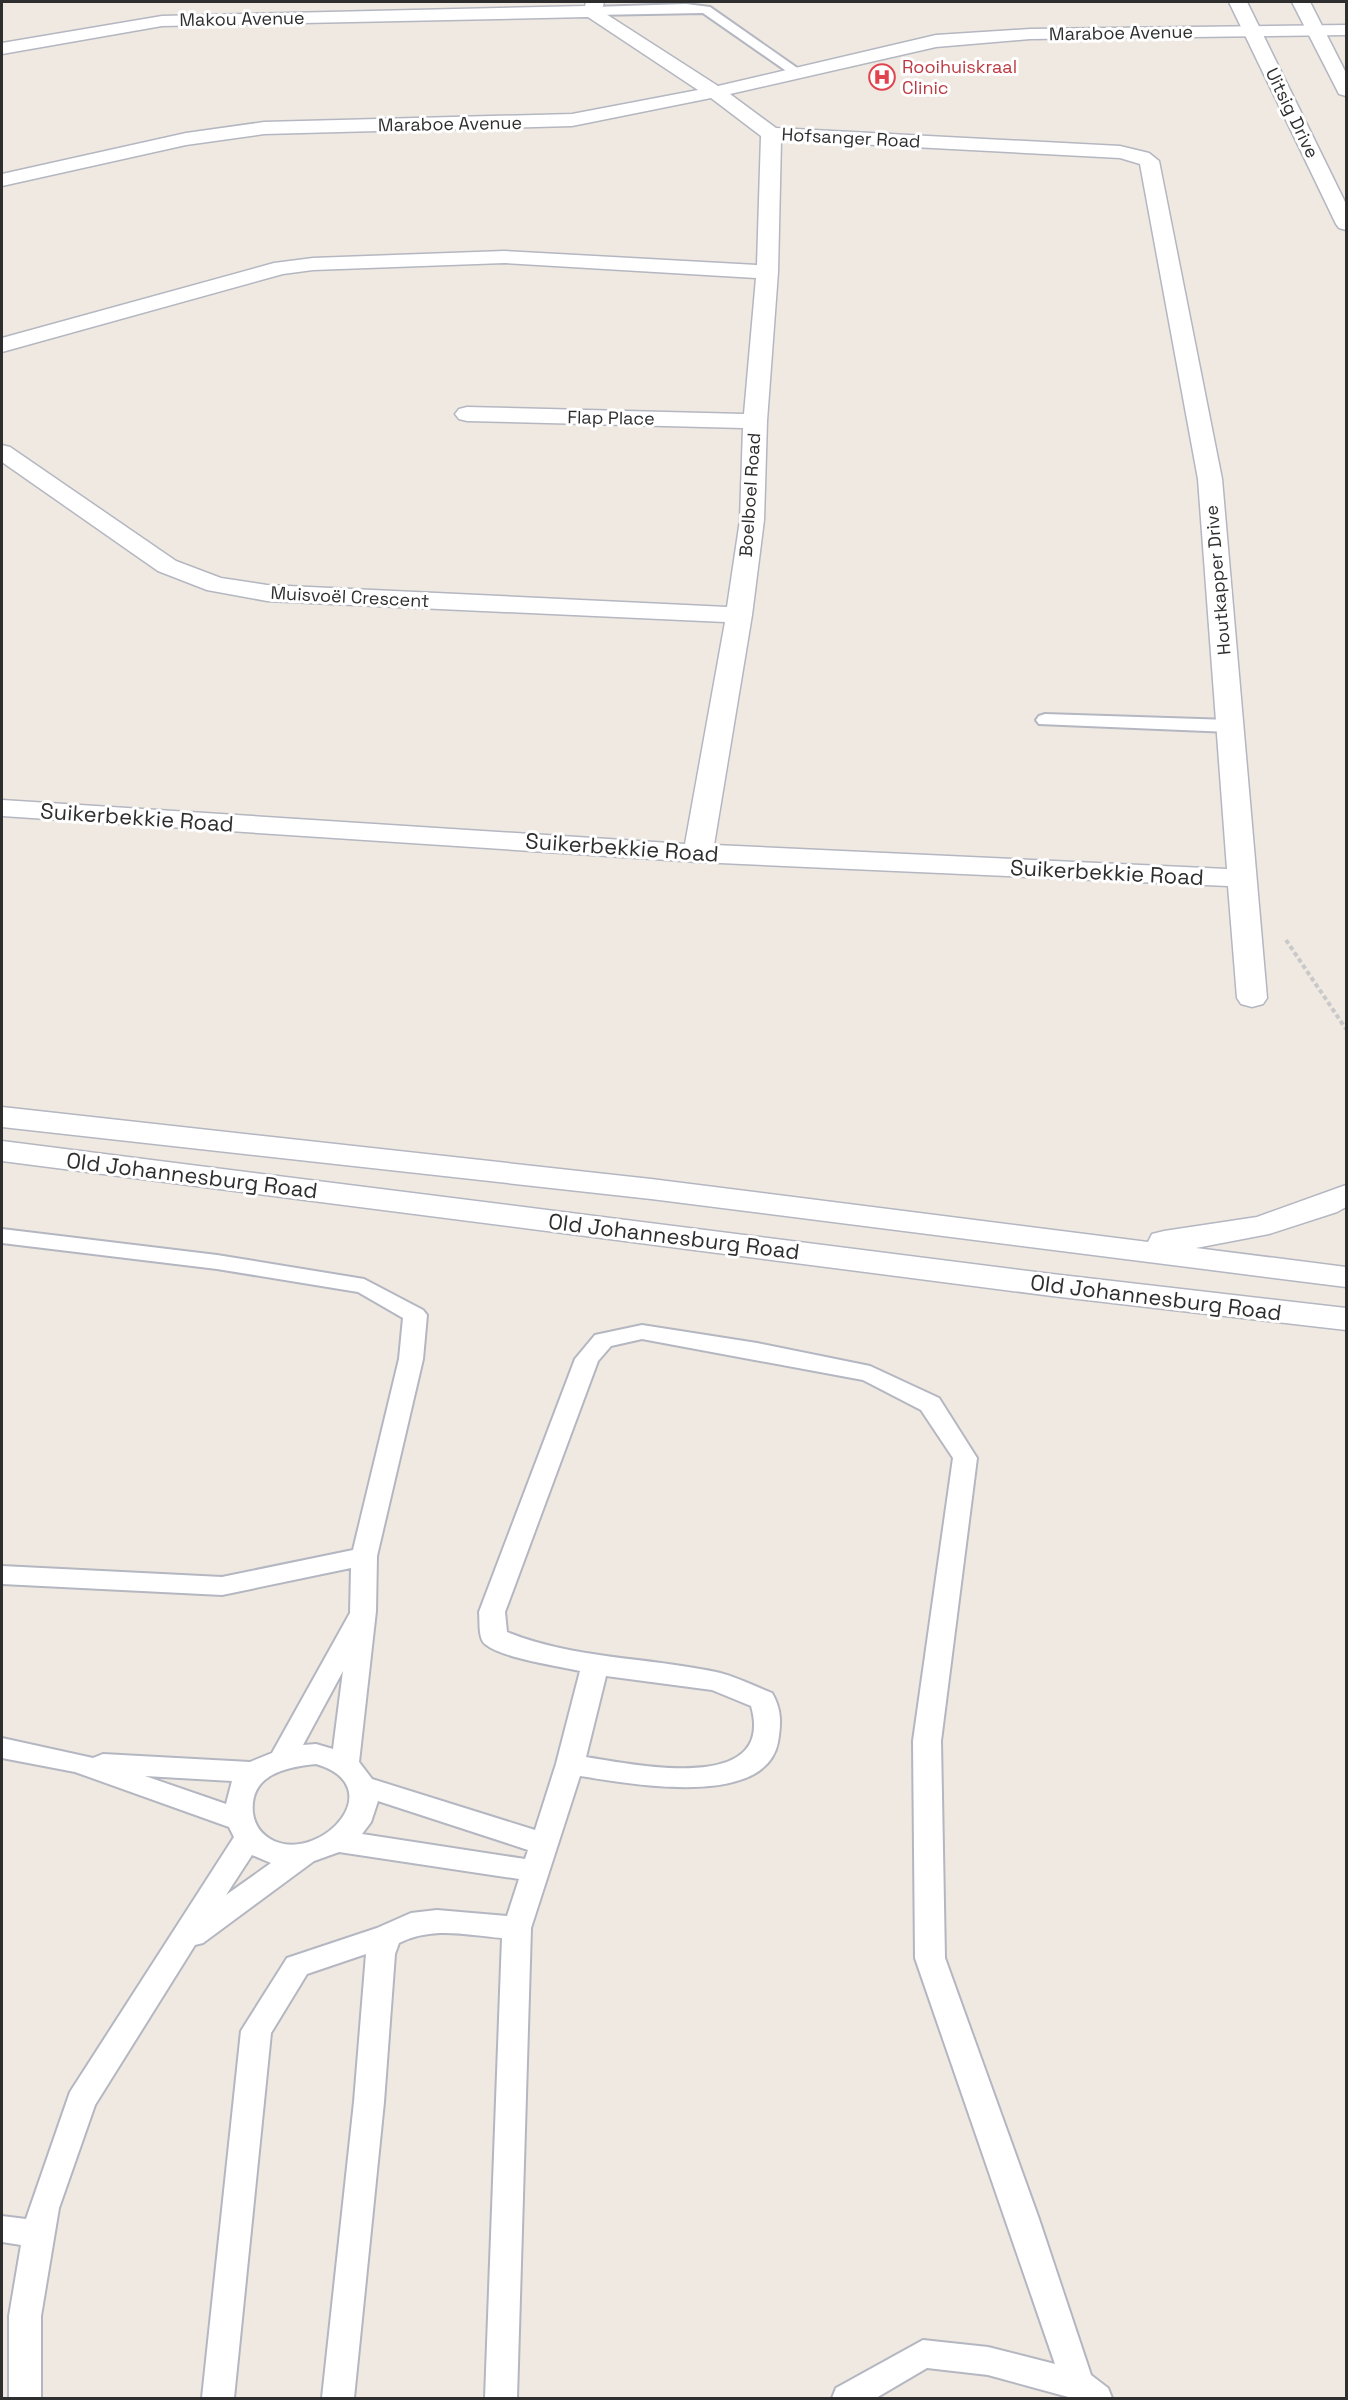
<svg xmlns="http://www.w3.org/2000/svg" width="1348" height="2400" font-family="'Space Grotesk',sans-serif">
  <rect width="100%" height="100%" fill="#efe9e1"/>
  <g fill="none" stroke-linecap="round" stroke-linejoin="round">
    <g stroke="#b4b7c1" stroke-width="4">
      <path id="service" d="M686,4L710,7L803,72L802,75H792L703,13L593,15L587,11L593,7Z
        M1045,714L1230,720L1239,726L1230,732L1039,724L1036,720L1039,716Z
        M2,1229L217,1255L364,1279L423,1310L427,1315L423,1359L377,1556L376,1611L359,1762L372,1779L535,1830L556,1764L580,1671C557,1666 502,1658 485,1644C478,1638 480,1621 479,1612L575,1359L595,1335L642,1325L757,1343L870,1366L939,1398L977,1458L941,1741L945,1958L1039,2219L1091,2375L1108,2388L1112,2398H1072L988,2375L927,2368L876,2398H832L836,2388L923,2340L988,2347L1055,2364L915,1958L913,1741L953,1458L921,1410L863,1380L642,1339L611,1346L598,1361L505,1612L507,1632C574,1659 646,1657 716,1672C735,1676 754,1686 772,1693C782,1710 781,1724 778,1742C765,1810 626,1783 580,1776L531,1928L517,2398H485L502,1938C467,1935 432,1926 399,1943L395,1954L384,2102L354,2398H322L354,2102L366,1954L307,1974L271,2033L234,2398H202L241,2031L246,2023L287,1958L377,1928L411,1913L437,1910L507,1916L519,1879L339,1852L314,1861L203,1943L195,1945L95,2105L59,2208L41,2316V2398H9V2316L21,2245L2,2242V2216L26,2219L70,2092L234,1837L229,1827L75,1772L2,1758V1738L93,1758L103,1754L250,1762L272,1753L350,1613L351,1568L222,1595L2,1584V1566L222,1577L353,1550L399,1359L403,1318L358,1292L217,1269L2,1243ZM343,1671L333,1749L316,1744L303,1745ZM606,1676L712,1690L751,1706C777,1796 631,1764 586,1757ZM316,1764C391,1786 323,1862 274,1841C262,1835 255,1827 253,1813C249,1775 285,1767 316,1764ZM145,1776L232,1781L226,1804ZM378,1801L528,1850L525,1859L362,1834L371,1822ZM252,1855L271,1863L226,1895Z"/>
    </g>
    <g stroke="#b4b7c1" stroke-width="3">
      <path id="minor" d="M586,2H604L602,10L606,14L718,86L936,35L1030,29L1346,25V35L1030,39L936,47L730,94L776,128L1120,146L1149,153L1159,161L1222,479L1267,998L1263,1004L1252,1007L1241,1004L1237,998L1228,886L698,862L2,816V800L685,844L725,622L267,601L207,590L158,571L2,462V445L10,447L176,561L221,578L267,585L727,607L740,520L743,428L467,421L459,419L455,414L459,409L467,407L744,414L756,278L504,263L313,270L283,274L2,352V338L274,263L313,258L504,251L757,265L761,136L711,98L572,126L264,134L186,145L2,186V174L186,133L264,122L572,114L698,90L588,17L162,26L2,54V43L162,16L585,6ZM781,140L1120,158L1140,164L1198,479L1227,869L714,845L752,615L764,520L767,421L778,272Z"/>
    </g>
    <g stroke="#b4b7c1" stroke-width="3">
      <path id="secondary" d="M1229,2H1247L1346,204V230L1339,228L1336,224Z
        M1292,2H1310L1346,73V96L1339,94L1337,90Z
        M2,1107L651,1179L1148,1242L1152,1234L1164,1231L1257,1217L1346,1185V1207L1337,1212L1269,1234L1196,1248L1346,1267V1287L651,1199L2,1127Z
        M2,1141L1052,1274L1346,1308V1330L1052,1296L2,1161Z"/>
    </g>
    <path stroke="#c9c9c9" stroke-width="4" stroke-dasharray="4.5 3" stroke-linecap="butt" d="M1286,940L1346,1029"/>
    <use href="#service" fill="#fff" fill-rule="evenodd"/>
    <use href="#minor" fill="#fff" fill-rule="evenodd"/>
    <use href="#secondary" fill="#fff" fill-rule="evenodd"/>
  </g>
  <defs>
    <g id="hospital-ring" transform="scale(1.35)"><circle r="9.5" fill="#fff" stroke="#e0444e" stroke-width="1.5"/><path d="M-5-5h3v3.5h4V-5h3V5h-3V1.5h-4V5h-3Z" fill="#e0444e"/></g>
  </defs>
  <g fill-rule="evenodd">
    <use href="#hospital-ring" x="882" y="77"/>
  </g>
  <g text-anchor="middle" stroke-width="6" stroke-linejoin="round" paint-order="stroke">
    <g font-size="18" fill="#2e2e2e" stroke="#fff">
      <text transform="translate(242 19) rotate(-1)" y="6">Makou Avenue</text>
      <text transform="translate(1121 33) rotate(-1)" y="6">Maraboe Avenue</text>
      <text transform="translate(1292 113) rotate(64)" y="6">Uitsig Drive</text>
      <text transform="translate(450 124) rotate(-1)" y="6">Maraboe Avenue</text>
      <text transform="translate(851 138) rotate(3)" y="6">Hofsanger Road</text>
      <text transform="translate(611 418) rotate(1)" y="6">Flap Place</text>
      <text transform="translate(750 495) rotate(-86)" y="6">Boelboel Road</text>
      <text transform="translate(1218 580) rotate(-95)" y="6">Houtkapper Drive</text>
      <text transform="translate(350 597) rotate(3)" y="6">Muisvoël Crescent</text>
    </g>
    <g font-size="18" fill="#be3a42" stroke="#fff" text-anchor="start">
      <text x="902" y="73">Rooihuiskraal<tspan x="902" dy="21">Clinic</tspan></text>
    </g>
    <g font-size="22" fill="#2e2e2e" stroke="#fff">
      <text transform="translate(137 817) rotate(4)" y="8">Suikerbekkie Road</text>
      <text transform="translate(622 847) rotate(4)" y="8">Suikerbekkie Road</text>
      <text transform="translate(1107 872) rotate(3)" y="8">Suikerbekkie Road</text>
      <text transform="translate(192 1175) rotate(7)" y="8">Old Johannesburg Road</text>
      <text transform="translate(674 1236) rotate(7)" y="8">Old Johannesburg Road</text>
      <text transform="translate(1156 1297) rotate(7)" y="8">Old Johannesburg Road</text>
    </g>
  </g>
  <rect width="1348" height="2400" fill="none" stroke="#2e2e2e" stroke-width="6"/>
</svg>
